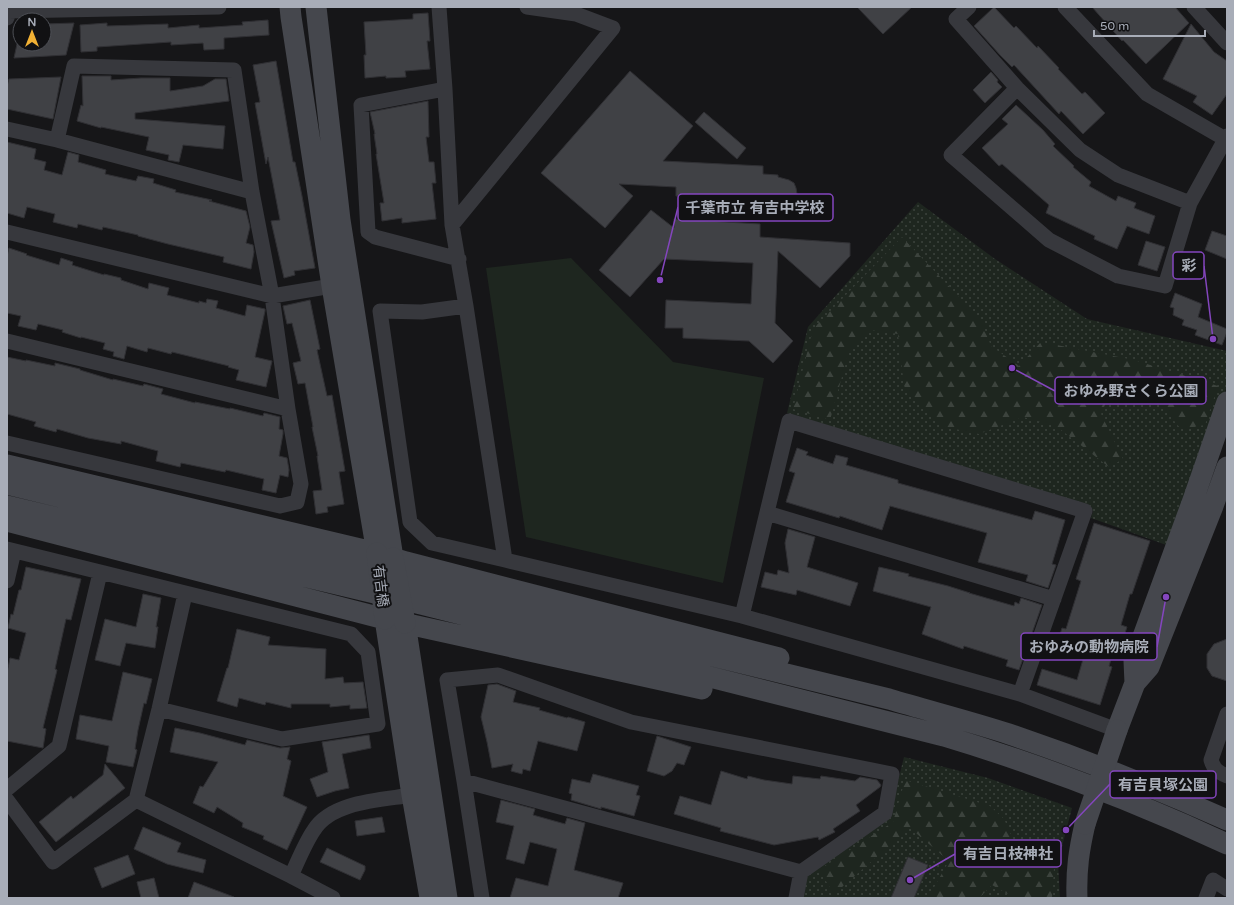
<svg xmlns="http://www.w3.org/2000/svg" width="1234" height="905" font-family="'Varela Round','Noto Sans JP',sans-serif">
  <defs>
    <pattern id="grass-dots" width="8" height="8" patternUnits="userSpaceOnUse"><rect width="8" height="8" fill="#1e261f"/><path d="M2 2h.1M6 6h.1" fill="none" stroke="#3c433d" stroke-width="1.8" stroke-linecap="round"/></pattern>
    <pattern id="forest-firs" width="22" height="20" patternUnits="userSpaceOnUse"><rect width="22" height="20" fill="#1e261f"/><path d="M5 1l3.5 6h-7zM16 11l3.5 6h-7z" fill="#3c433d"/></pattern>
  </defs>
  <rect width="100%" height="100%" fill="#161618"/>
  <path fill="url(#grass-dots)" d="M918,202L995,259L1087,319L1227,351V386L1169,546L1091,518L1093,511L787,413L808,327Z
    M904,757L988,778L1072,808L1058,862L1060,898H802L807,871L889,817Z"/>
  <path fill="url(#forest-firs)" d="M902,237L981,320L991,346L1019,366L1041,342L1134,360L1218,386L1205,425L1181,429L1160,404L1117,377L1101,414L1123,459L1109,467L1056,426L1023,417L979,434L941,426L904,386L898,334L870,330L849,351L830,420L793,409L813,329Z
    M905,780L990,806L1004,819L1020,855L1054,868L1052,898H1015L992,885L979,898H928L949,861L910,828L834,894L819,870L893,822Z"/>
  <path fill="#1e261f" d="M571,258L673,362L764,378L723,583L526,537L486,268Z"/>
  <path fill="#404145" stroke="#303034" d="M857,7H912L883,34Z
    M994,7L1014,28L1016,26L1037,48L1038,46L1059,68L1058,69L1082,94L1085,92L1105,113L1083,134L1061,111L1059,114L1014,65L1012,67L1000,55L974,26Z
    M1092,7H1175L1189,23L1146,64L1123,40L1122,41Z
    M428,13L430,41H427L430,69L405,71L406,77L386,78V76L365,78L364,55H366L364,22L413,19V14Z
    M268,20L269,35L224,38V49L204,50L203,43L171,45V42L97,47V51L81,52L80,25L107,23V26L168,24V28L199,25V28L243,25L242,22Z
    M74,23L66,55L14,58L17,44H44V24Z
    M1191,24L1214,52L1227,61V94L1212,115L1193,102L1197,96L1163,79Z
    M276,61L293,162H295L302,196L315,268L294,271L295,275L284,278L271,221L280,220L268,157L266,164L255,103L260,102L253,65Z
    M630,71L693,126L663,161L763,166V174L778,175V177L789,180L794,183L796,188L797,194L795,200L791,203L781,206L762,200L676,196V187L619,184L633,196L605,228L541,173Z
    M991,72L998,80L997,82L1002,87L985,103L973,90Z
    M82,76H111V80L141,78H170V91L203,86L215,79H226L229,101L135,113V119L225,126L223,149L183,145L179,162L168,160L169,155L146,150L149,137L101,127V128L77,121L81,105L83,106Z
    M61,77L53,119L7,109V86L9,79Z
    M428,101L429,137H426L429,162H434L436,183H432L436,219L402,223V218L382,221L380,203H384L376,154H377L374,134H375L370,112Z
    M1016,105L1043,130L1055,144L1053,146L1074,166L1073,167L1091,182L1089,186L1116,201L1118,196L1136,203L1134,208L1155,216L1149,234L1127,226L1117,249L1094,239L1095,236L1046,213L1049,205L1002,164L999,166L982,148L1008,124L1002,119Z
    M704,112L746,148L737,159L695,122Z
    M7,142L36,149L34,159L46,162L44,170L62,175L68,152L79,155L78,162L106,170L105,174L136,181L138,176L154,179L153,183L176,190L175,192L212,200L209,201L246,211L250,227L246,243L253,245L254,252L251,269L223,262L224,257L168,244L138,236V235L103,227L102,230L78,224L77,228L53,222L55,214L27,207L24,218L7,213Z
    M651,210L674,228V219L760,224V237L850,243V256L820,288L778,251L775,323L793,341L773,363L749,341L683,338V328H665L666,300L751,304L753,263L664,259L630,297L599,270Z
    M1212,231L1227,236V259L1205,250Z
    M1146,241L1165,247L1157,271L1138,265Z
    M9,248L27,254L26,255L59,265L61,258L73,262L72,265L104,275V274L121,278V280L148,289L149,283L169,288L167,295L199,303V301L206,303L207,299L218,301L216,308L245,316L247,305L265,309V311L255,357L272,361L266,387L236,380L239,370L228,367L229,366L172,352L171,354L148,348L147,352L127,346L124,359L113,356L114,352L103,349L105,343L81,337V338L62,332L63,330L38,324L36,330L18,326L21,316L7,313V256Z
    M1175,293L1202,304L1198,317L1227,329V332L1222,345L1195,335L1197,330L1182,325L1184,320L1173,315L1174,308L1170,307Z
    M310,300L320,349L317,350L327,396L332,395L345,471L339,472L344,504L327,507L328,512L316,514L313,491L322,490L317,456H318L312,427H313L305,383L298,384L293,363L301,361L292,323L287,324L283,306Z
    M7,357L26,361V360L55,366V363L80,369V370L113,380V379L143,386L144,384L163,389L161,394L195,403V402L230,409V408L263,416L264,413L280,417L279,429L283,430V434L279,456L287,458L289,470L288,477L280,475L276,493L262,490L264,479L226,470L225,472L181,463L180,467L156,461L158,451L121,441V444L88,438L57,429L56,432L34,426L36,422L7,414Z
    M797,448L808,452L806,455L833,464L836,455L848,458L846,465L898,480V483L1032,520L1035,511L1065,520L1052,564L1056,565L1048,588L1026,581L1028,575L978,562L987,533L890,506L882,530L840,516L839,518L786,502L795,473L789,471Z
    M1094,523L1150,541L1132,594H1130L1121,625L1127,627L1122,642L1117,640L1109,666L1112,667L1100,705L1037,685L1042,669L1077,680L1086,649L1058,641L1062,628L1066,629L1081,581L1076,579Z
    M788,529L815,537L807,567L858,583L850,606L797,590L796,595L761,587L765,572L777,575L778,570L789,573L785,543Z
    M26,567L81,579L71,620L66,619L55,669L57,670L43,728L46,729L43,748L7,741V673L10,658L19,660L26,633L8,628L11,614L13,615L19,590H21Z
    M879,567L909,574L908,576L948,586L970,593H969L1014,606L1015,602L1019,604L1021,598L1042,605L1019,670L1006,666L1008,660L964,646L963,649L922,634L931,607L873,591Z
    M143,594L161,598L156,627H158L155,648L126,643L120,666L95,660L105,619L136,627Z
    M237,629L270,637L268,645L326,649L325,679L343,677L344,683L363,682L367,708L350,709V705L330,707V704H291V708L266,702L265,705L239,698L237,707L217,701L227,668H228Z
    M1227,639V681L1212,676L1207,668V654L1214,644Z
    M123,672L152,679L146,704L144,703L138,730L135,749L137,750L133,767L106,762L109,746L76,739L80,715L112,721Z
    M497,684L516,691L513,702L540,708L539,710L567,718L568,717L585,722L577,751L538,741L530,771L523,769L522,774L511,771L513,764L492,768L487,742L481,717L488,685Z
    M175,728L200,733L245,745L247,740L280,748L290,747L287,759L291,761L283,796L307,807L287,850L263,839L264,836L242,827L243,823L217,807L214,813L193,803L200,786L203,787L218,762L170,752Z
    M369,735L371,748L342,754L349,788L335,791L317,797L310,779L328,772L322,742Z
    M657,736L691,747L684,765L677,763L672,771L664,776L647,771Z
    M105,764L125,788L56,842L39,822L71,796L73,799L103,775Z
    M721,771L747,779L748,776L764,780L792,784L793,776L820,779L821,776L855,781L860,777L877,780L881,785L880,787L856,805L860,811L833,829L835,832L819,840L818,837L774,845L720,831L721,828L674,814L680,796L711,805Z
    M593,774L639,786L636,795L640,796L634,816L601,807V809L571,800L572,794L569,793L572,779L590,783Z
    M501,800L535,809L533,815L565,824L567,818L585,823L574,870L623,883L618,898H510L516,878L548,886L557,849L530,842L524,864L506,859L514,826L496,822Z
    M382,817L385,832L357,836L355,821Z
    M143,827L181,843L177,852L206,860L203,873L167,864L134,849Z
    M327,848L365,866V870L360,880L320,862Z
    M128,855L135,874L102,888L94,868Z
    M908,857L928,865L914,898H891Z
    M154,878L159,898H141L137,882Z
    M194,882L234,897V898H188Z"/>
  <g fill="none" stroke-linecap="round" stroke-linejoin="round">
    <path stroke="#37383d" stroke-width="15" d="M439,7L445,89L452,225L466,306L505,560
      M969,7L956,19L1017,88L1080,150L1118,175L1190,203
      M1065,7L1147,94L1227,140
      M1194,7L1227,43
      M7,18L9,11L219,7
      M1017,88L951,155L1049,240L1118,276L1165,286L1190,203L1227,136
      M445,89L361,105L368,232L375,237L459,259
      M7,129L57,140L252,192
      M452,225L613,28L576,14L527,7
      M7,232L272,296L332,286
      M466,306L422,312L380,311L410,522L432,543L505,560L742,616L1020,694L1117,730
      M7,341L288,409
      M7,443L280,506L297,502L301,484L288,409L272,296L252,192L234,70L74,66L57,140
      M767,513L1054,599
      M7,549L351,634L368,652L378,724L282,739L159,709
      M7,581L14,551
      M742,616L789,421L1085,511L1020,694
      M1227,714L1211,760C1214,770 1218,772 1227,776
      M464,781L801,872
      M7,789L59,746L100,573
      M7,800L53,862L136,800L159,709L185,594
      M136,800L291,876L333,898
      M291,876C298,861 305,843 314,830C332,801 382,800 412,795
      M482,898L464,781L447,680L498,675L631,722L892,774L885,813L801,872L796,898
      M1206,898L1213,880L1227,889"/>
    <path stroke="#45474d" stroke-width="21" d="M290,7L291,17L332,286L377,553
      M316,7L340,220L393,558
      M7,465L377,553L406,562L779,658
      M7,484L889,699C929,711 969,721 1009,734C1083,759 1156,788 1227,820
      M7,506L421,604L944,736C1040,765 1135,801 1227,844
      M7,521L385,619L702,689
      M385,619L412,795L430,898
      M405,623L447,898
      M1135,683L1134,661L1193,500L1227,402
      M1117,730L1135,683L1149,667L1213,506L1227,467
      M1077,898C1076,870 1079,850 1085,824"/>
    <path stroke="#45474d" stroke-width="21" d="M377,553L385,619
      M393,558L405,623
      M1085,824L1117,730"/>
  </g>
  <g text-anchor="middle" stroke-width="4" stroke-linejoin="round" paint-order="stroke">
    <g font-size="14" fill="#a8adb8" stroke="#111113">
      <text transform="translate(381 586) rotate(83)" y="5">有吉橋</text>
    </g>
  </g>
  <path fill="none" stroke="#8446be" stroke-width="1.5" d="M660 280L678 207M1213 339L1204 266M1012 368L1055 391M1166 597L1157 647M1066 830L1110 784M910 880L955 854"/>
  <g fill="#8446be" stroke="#111113" stroke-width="1.5">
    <circle cx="660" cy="280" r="4"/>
    <circle cx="1213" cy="339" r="4"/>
    <circle cx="1012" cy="368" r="4"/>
    <circle cx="1166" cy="597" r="4"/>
    <circle cx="1066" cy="830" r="4"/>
    <circle cx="910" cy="880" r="4"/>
  </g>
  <g fill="#111113" stroke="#8446be" stroke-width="1.5">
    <rect x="678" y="194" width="155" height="27" rx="4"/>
    <rect x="1173" y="252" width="31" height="27" rx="4"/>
    <rect x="1055" y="377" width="151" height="27" rx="4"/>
    <rect x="1021" y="633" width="136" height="27" rx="4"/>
    <rect x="1110" y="771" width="106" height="27" rx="4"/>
    <rect x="955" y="840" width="106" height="27" rx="4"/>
  </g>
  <g font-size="15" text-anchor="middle" font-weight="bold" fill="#a8adb8">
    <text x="755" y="213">千葉市立 有吉中学校</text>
    <text x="1189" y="271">彩</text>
    <text x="1131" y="396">おゆみ野さくら公園</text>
    <text x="1089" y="652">おゆみの動物病院</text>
    <text x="1163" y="790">有吉貝塚公園</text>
    <text x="1008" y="859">有吉日枝神社</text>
  </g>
  <rect width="1234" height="905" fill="none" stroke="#a8adb8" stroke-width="16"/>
  <g transform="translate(32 32)"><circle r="19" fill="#111113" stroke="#4d4f55"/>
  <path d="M0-3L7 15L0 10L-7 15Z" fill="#f2b134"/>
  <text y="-6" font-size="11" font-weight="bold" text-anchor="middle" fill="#a8adb8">N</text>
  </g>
  <path d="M1094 30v6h111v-6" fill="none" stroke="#a8adb8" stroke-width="2"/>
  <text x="1100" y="30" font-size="12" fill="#a8adb8" stroke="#111113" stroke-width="3" paint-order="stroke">50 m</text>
</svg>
